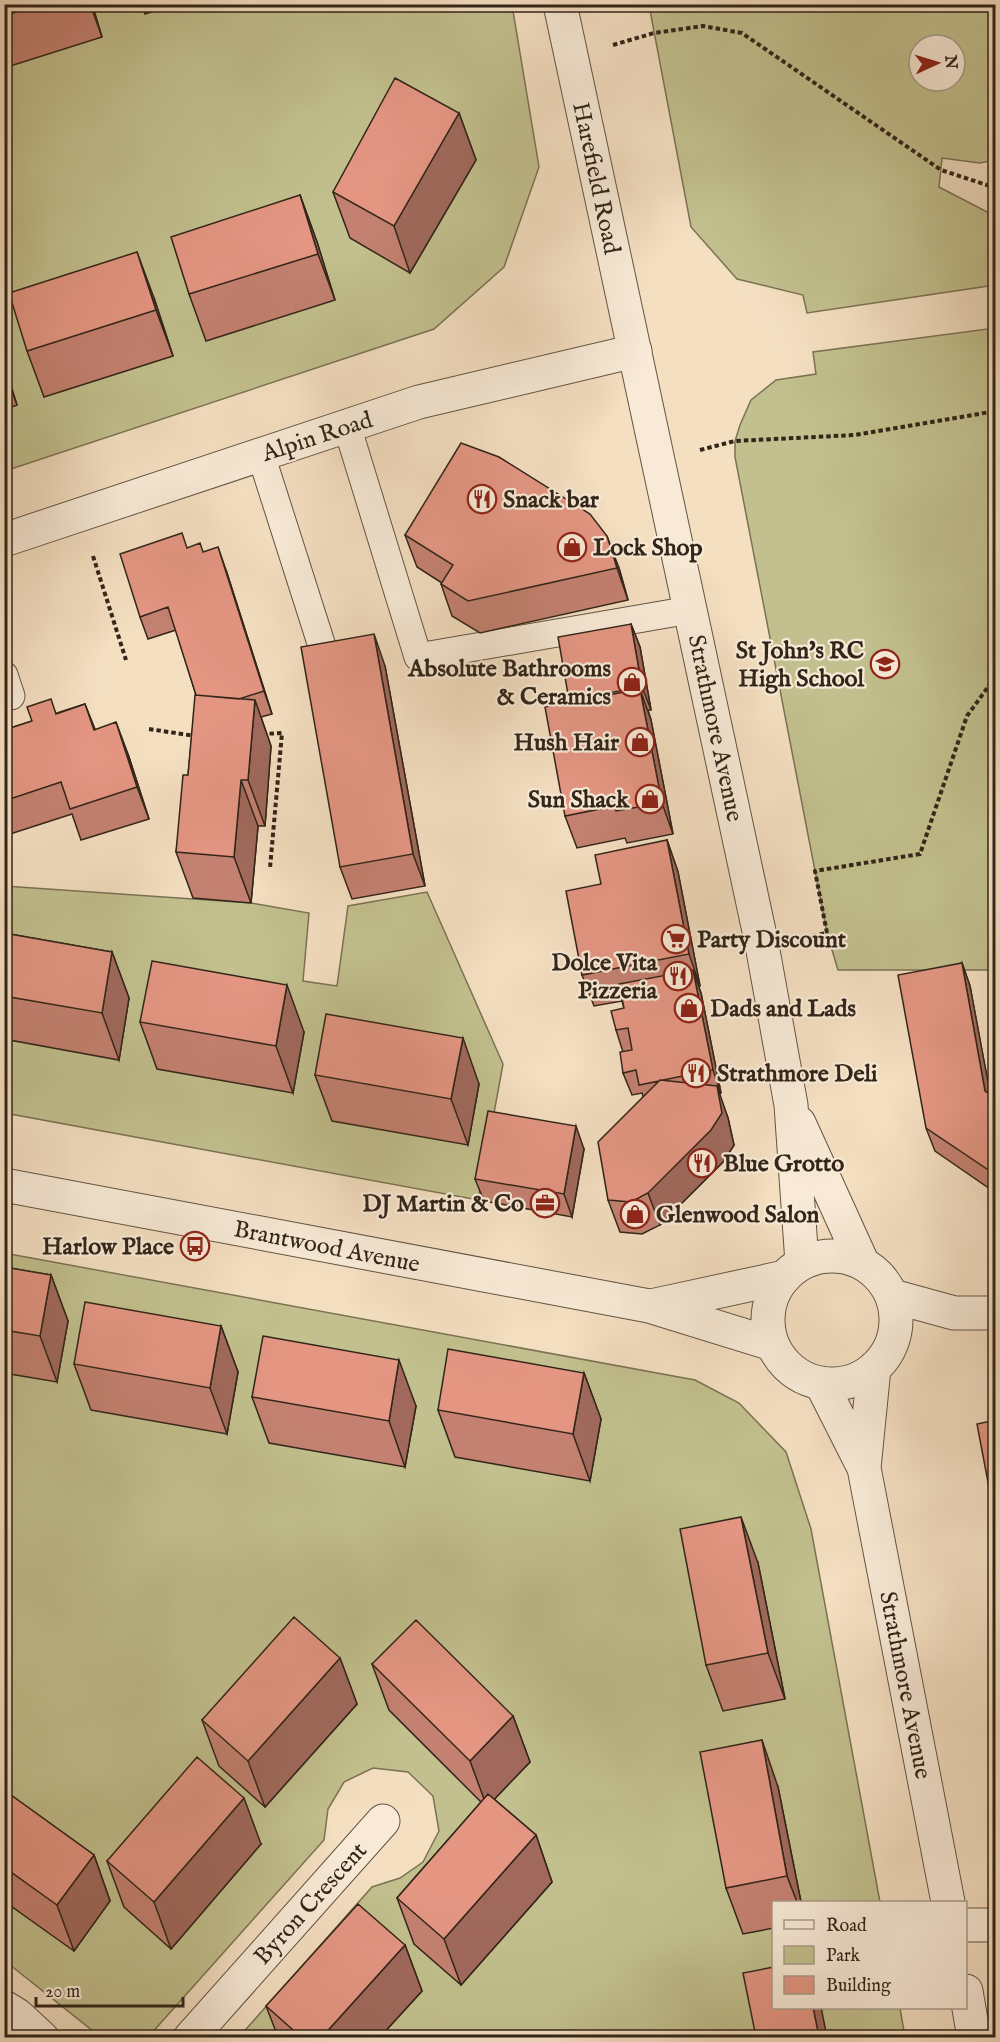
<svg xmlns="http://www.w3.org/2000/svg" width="1000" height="2042" font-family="'IM FELL English',serif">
  <rect width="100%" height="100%" fill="#f4dfc1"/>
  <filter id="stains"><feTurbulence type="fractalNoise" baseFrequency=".00333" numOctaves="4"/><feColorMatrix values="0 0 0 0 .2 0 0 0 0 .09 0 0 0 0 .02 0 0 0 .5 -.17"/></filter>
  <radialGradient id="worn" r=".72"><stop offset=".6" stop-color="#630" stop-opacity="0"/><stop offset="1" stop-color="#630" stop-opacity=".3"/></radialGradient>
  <path fill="#c2c08e" stroke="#7a7254" stroke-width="1.5" fill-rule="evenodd" d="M4,5H512L539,167L504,267L434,329L5,471Z
    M649,5H995V160L980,163L942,158L939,187L995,216V285L807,313L803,295L737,279L691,227ZM919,45H955V81H919Z
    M995,328V970H838L827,933L735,457V441L740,425L751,400L776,380L816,374L813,352Z
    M4,886L251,903L309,913L303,981L337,986L348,906L427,892L503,1064L478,1200L5,1113Z
    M4,1253L695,1380L739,1403L786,1452L811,1529L880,1902H774V2008H900L905,2037H239L372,1887L400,1878L423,1862L439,1831L433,1796L408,1772L373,1768L344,1782L328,1809L324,1840L150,2035C135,2040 114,2039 98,2035L5,1961Z"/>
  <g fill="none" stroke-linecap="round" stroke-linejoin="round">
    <g stroke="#625443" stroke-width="29">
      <path id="service" d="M347,426L418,657L690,610
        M261,455L328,665
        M4,675L11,696"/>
    </g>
    <g stroke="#625443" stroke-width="35">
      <path id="minor" d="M4,540L419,402L635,351
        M966,1925H996
        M4,2007L17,2015L42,2038
        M190,2038L383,1821"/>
    </g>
    <g stroke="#625443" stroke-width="35">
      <path id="tertiary" d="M560,4L762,945L791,1105L802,1263
        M799,1123L863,1264
        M4,1185L649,1306L772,1344
        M768 1320a64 64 0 1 1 128 0a64 64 0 1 1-128 0Z
        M892,1296L954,1313H996
        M651,1306L785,1277
        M821,1383L864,1468L948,1902
        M864,1468L874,1368
        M966,1991L974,2038"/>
    </g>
    <path stroke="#322519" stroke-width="4" stroke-dasharray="4.5 3" stroke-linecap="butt" d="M613,45L654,33L703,26L742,33L941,170L996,188
      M700,450L735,441L855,435L996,411
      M93,556L126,660
      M149,729L195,736
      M262,734L282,733L270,868
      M805,937L827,933L815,871L920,854L967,716L996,676"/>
    <use href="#service" stroke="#f8ead7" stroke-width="27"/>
    <use href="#minor" stroke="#f8ead7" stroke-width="33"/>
    <use href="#tertiary" stroke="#f8ead7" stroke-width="33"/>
  </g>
  <path fill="#c48171" stroke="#322519" stroke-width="1.5" d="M4,4H92L102,37L4,68Z
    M141,4H176L145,14Z
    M459,113L476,160L410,273L350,238L333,192Z
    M300,195L317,242L335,300L206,341L189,294Z
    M154,298L173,356L44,397L27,351Z
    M4,364L17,405L4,410Z
    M405,535L619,568L628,600L480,633L452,616L441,584L442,583L417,567Z
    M187,548L203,552L226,570L272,714L261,717L271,746L265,826H258L251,903L193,898L176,852L188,775L196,695L176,630L148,639L140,617Z
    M631,624L640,647L651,710H648L651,720L673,834L627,843L625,838L577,848L565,816L570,702L569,700Z
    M385,666L425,886L352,899L340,867Z
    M85,704L95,729L128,754L149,819L81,840L72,814L4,836V730Z
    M667,840L678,872L700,986H698L701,993L721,1093L719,1094L728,1118L734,1145L723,1162L660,1225L642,1234L620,1232L608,1200L643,1096L642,1093L632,1095L623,1073V1052L616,1030L624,1008L622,1001L594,1006L582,975L601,884Z
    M4,933L112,952L129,998L119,1060L4,1039Z
    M962,963L970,986L990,1095L996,1098V1193L935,1151L926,1128Z
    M140,1022L304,1032L293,1093L157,1069Z
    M315,1075L479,1084L468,1145L332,1121Z
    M584,1149L572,1217L484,1201L475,1179Z
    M4,1267L51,1275L68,1321L57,1382L4,1373Z
    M221,1326L238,1372L227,1434L91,1410L74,1364Z
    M584,1373L601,1419L590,1481L455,1457L438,1410Z
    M252,1397L416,1406L405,1467L269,1443Z
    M758,1563L785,1699L723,1711L706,1665Z
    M340,1658L357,1704L265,1807L219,1766L202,1720Z
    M372,1664L513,1716L530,1762L494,1799L536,1835L552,1882L461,1985L414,1944L397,1898L481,1802L389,1710Z
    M778,1787L801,1902H774V1928L743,1934L726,1888Z
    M4,1790L94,1855L110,1901L74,1951L4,1901Z
    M261,1844L171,1949L124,1907L107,1861Z
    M405,1945L422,1991L380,2037H278L266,2006Z"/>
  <path fill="#a0695c" stroke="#322519" stroke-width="1.5" d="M90,4H92L102,37Z
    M459,113L476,160L410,273L394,226Z
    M300,195L317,242L335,300L318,254Z
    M137,252L154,298L173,356L156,310Z
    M4,364L17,405L4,370Z
    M607,536L619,568L628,600L617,568Z
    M218,547L226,570L272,714L264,691Z
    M631,624L640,647L651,710L642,687Z
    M374,634L385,666L425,886L413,854Z
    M640,689L651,720L673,834L662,803Z
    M255,700L271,746L265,826L248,780Z
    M116,722L128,754L149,819L137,787Z
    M241,780L258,826L251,903L234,857Z
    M667,840L678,872L700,986L689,954Z
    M112,952L129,998L119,1060L102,1013Z
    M962,963L970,986L994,1114L985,1091Z
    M693,970L701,993L721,1093L713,1070Z
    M287,985L304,1032L293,1093L276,1046Z
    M463,1038L479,1084L468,1145L451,1099Z
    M717,1086L728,1118L734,1145L723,1162L660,1225L648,1193Z
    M576,1126L584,1149L572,1217L564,1194Z
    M51,1275L68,1321L57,1382L40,1336Z
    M221,1326L238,1372L227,1434L210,1388Z
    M399,1360L416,1406L405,1467L389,1421Z
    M584,1373L601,1419L590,1481L573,1434Z
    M741,1517L758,1563L785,1699L768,1653Z
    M340,1658L357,1704L265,1807L248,1761Z
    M513,1716L530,1762L487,1807L470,1761Z
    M762,1740L778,1787L801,1902H797L787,1876Z
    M244,1798L261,1844L171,1949L154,1902Z
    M536,1835L552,1882L461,1985L444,1939Z
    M94,1855L110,1901L74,1951L57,1905Z
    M405,1945L422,1991L380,2037H322Z
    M813,2007H821L827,2037H819Z"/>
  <path fill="#e49683" stroke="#322519" stroke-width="1.5" d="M4,4H41L4,16Z
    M395,78L459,113L394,226L333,192Z
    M300,195L318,254L189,294L171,237Z
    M137,252L156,310L27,351L9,293Z
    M461,443L499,457L590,514L607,536L617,568L468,601L441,584L453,565L405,535Z
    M182,533L187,548L200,543L203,552L218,547L264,691L239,699L196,695L168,607L140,617L120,554Z
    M631,624L642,687L569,700L558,637Z
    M374,634L413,854L340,867L301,647Z
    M640,689L662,803L616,811L615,806L565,816L545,707Z
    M195,695L255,700L248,780H241L234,857L176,852L183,775H188Z
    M51,699L56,714L85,704L94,730L116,722L137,787L70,809L61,782L4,801V730L32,721L27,707Z
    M667,840L689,954L582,975L566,891L601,884L595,855Z
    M4,933L112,952L102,1013L4,996Z
    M152,961L287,985L276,1046L140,1022Z
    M962,963L985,1091L996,1098V1175L926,1128L898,975Z
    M693,970L713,1070L663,1080H660L659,1081L639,1085L636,1070L623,1073L620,1052L632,1050L628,1028L616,1030L611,1011L624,1008L619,984Z
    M326,1014L463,1038L451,1099L315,1075Z
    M660,1080L717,1086L722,1113L711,1130L648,1193L631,1202L608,1200L598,1142Z
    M488,1111L576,1126L564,1194L475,1179Z
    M4,1267L51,1275L40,1336L4,1330Z
    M85,1302L221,1326L210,1388L74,1364Z
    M263,1336L399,1360L389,1421L252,1397Z
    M448,1349L584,1373L573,1434L438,1410Z
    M996,1420V1514H994L977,1424Z
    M741,1517L768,1653L706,1665L680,1529Z
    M294,1617L340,1658L248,1761L202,1720Z
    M416,1620L513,1716L470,1761L372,1664Z
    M762,1740L787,1876L726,1888L700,1752Z
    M197,1757L244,1798L154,1902L107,1861Z
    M4,1790L94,1855L57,1905L4,1867Z
    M488,1794L536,1835L444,1939L397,1898Z
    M358,1904L405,1945L322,2037H301L266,2006Z
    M774,1967V2007H813L819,2037H756L743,1973Z"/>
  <defs>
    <g id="restaurant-ring" transform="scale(1.5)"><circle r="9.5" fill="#f8ead7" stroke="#8f2418" stroke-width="1.5"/><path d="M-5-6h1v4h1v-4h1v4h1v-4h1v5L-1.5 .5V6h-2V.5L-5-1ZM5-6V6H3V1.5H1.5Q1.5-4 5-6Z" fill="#8f2418"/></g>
    <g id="shop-ring" transform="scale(1.5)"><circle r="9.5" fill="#f8ead7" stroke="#8f2418" stroke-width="1.5"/><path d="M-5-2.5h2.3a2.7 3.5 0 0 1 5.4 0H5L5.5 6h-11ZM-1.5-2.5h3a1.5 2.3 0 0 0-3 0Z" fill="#8f2418"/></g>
    <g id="school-ring" transform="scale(1.5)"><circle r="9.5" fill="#f8ead7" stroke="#8f2418" stroke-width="1.5"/><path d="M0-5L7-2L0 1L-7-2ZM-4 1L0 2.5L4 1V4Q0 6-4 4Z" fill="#8f2418"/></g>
    <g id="supermarket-ring" transform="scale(1.5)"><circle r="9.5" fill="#f8ead7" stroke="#8f2418" stroke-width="1.5"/><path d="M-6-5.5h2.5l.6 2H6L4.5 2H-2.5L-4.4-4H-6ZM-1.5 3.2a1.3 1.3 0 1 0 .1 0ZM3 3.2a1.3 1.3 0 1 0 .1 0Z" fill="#8f2418"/></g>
    <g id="office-ring" transform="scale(1.5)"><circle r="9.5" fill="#f8ead7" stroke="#8f2418" stroke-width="1.5"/><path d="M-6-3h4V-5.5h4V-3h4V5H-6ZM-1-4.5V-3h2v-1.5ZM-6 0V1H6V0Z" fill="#8f2418"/></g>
    <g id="bus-ring" transform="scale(1.5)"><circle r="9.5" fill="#f8ead7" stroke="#8f2418" stroke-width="1.5"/><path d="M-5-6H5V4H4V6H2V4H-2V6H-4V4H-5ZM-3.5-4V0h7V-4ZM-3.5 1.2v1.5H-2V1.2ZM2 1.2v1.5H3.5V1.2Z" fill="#8f2418"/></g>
  </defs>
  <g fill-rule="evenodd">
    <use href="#restaurant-ring" x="482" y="499"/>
    <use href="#shop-ring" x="572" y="547"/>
    <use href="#school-ring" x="885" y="664"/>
    <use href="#shop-ring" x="632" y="682"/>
    <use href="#shop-ring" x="640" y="742"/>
    <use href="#shop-ring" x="650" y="799"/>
    <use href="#supermarket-ring" x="676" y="939"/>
    <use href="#restaurant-ring" x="678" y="976"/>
    <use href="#shop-ring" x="689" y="1008"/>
    <use href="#restaurant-ring" x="696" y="1073"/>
    <use href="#restaurant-ring" x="702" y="1163"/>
    <use href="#office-ring" x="545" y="1203"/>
    <use href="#shop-ring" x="635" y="1214"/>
    <use href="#bus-ring" x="195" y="1246"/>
  </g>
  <g text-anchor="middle" stroke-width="4.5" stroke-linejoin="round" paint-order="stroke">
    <g font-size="24" fill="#322519" stroke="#f8ead7">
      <text transform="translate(597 178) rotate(78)" y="8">Harefield Road</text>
      <text transform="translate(317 436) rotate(-18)" y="8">Alpin Road</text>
      <text transform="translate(716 728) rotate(78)" y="8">Strathmore Avenue</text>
      <text transform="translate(327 1246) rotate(11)" y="8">Brantwood Avenue</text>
      <text transform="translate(906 1685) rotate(79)" y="8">Strathmore Avenue</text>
      <text transform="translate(310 1903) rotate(-48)" y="8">Byron Crescent</text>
    </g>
    <g font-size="24" font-weight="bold" fill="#322519" stroke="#f8ead7" text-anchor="start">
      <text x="503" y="507">Snack bar</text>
      <text x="593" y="555">Lock Shop</text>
      <text x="864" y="658" text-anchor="end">St John's RC<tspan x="864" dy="28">High School</tspan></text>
      <text x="611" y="676" text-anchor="end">Absolute Bathrooms<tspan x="611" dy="28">&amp; Ceramics</tspan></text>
      <text x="619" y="750" text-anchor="end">Hush Hair</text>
      <text x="629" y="807" text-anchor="end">Sun Shack</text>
      <text x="697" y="947">Party Discount</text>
      <text x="657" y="970" text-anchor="end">Dolce Vita<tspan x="657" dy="28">Pizzeria</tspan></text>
      <text x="710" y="1016">Dads and Lads</text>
      <text x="717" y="1081">Strathmore Deli</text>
      <text x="723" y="1171">Blue Grotto</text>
      <text x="524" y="1211" text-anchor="end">DJ Martin &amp; Co</text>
      <text x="656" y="1222">Glenwood Salon</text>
      <text x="174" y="1254" text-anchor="end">Harlow Place</text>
    </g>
  </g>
  <rect width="1000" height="2042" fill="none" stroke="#f4dfc1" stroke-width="24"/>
  <rect x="6" y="6" width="988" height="2030" fill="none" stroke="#322519" stroke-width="3"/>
  <rect x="12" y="12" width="976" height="2018" fill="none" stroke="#322519" stroke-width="1.5"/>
  <rect x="772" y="1901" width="195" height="108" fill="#f8ead7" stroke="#a99b8b" stroke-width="1.5"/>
  <rect x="784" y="1920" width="30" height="9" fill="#f8ead7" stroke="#a99b8b" stroke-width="1.5"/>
  <text x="826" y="1931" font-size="18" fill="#322519">Road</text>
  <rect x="784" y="1946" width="30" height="18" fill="#c2c08e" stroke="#a99b8b" stroke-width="1.5"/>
  <text x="826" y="1961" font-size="18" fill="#322519">Park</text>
  <rect x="784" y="1976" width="30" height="18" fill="#e49683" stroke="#a99b8b" stroke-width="1.5"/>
  <text x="826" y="1991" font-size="18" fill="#322519">Building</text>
  <g transform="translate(937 63) rotate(86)"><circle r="28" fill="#f8ead7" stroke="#a99b8b" stroke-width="1.5"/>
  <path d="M0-4.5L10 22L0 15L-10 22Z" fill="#8f2418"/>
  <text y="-9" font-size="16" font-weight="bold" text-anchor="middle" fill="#322519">N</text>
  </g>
  <path d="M36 1997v9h147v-9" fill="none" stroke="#322519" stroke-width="3"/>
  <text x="45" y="1997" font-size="18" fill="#322519" stroke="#f8ead7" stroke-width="4.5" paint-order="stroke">20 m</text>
  <rect width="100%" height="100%" filter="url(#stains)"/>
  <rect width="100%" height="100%" fill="url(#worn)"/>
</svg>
